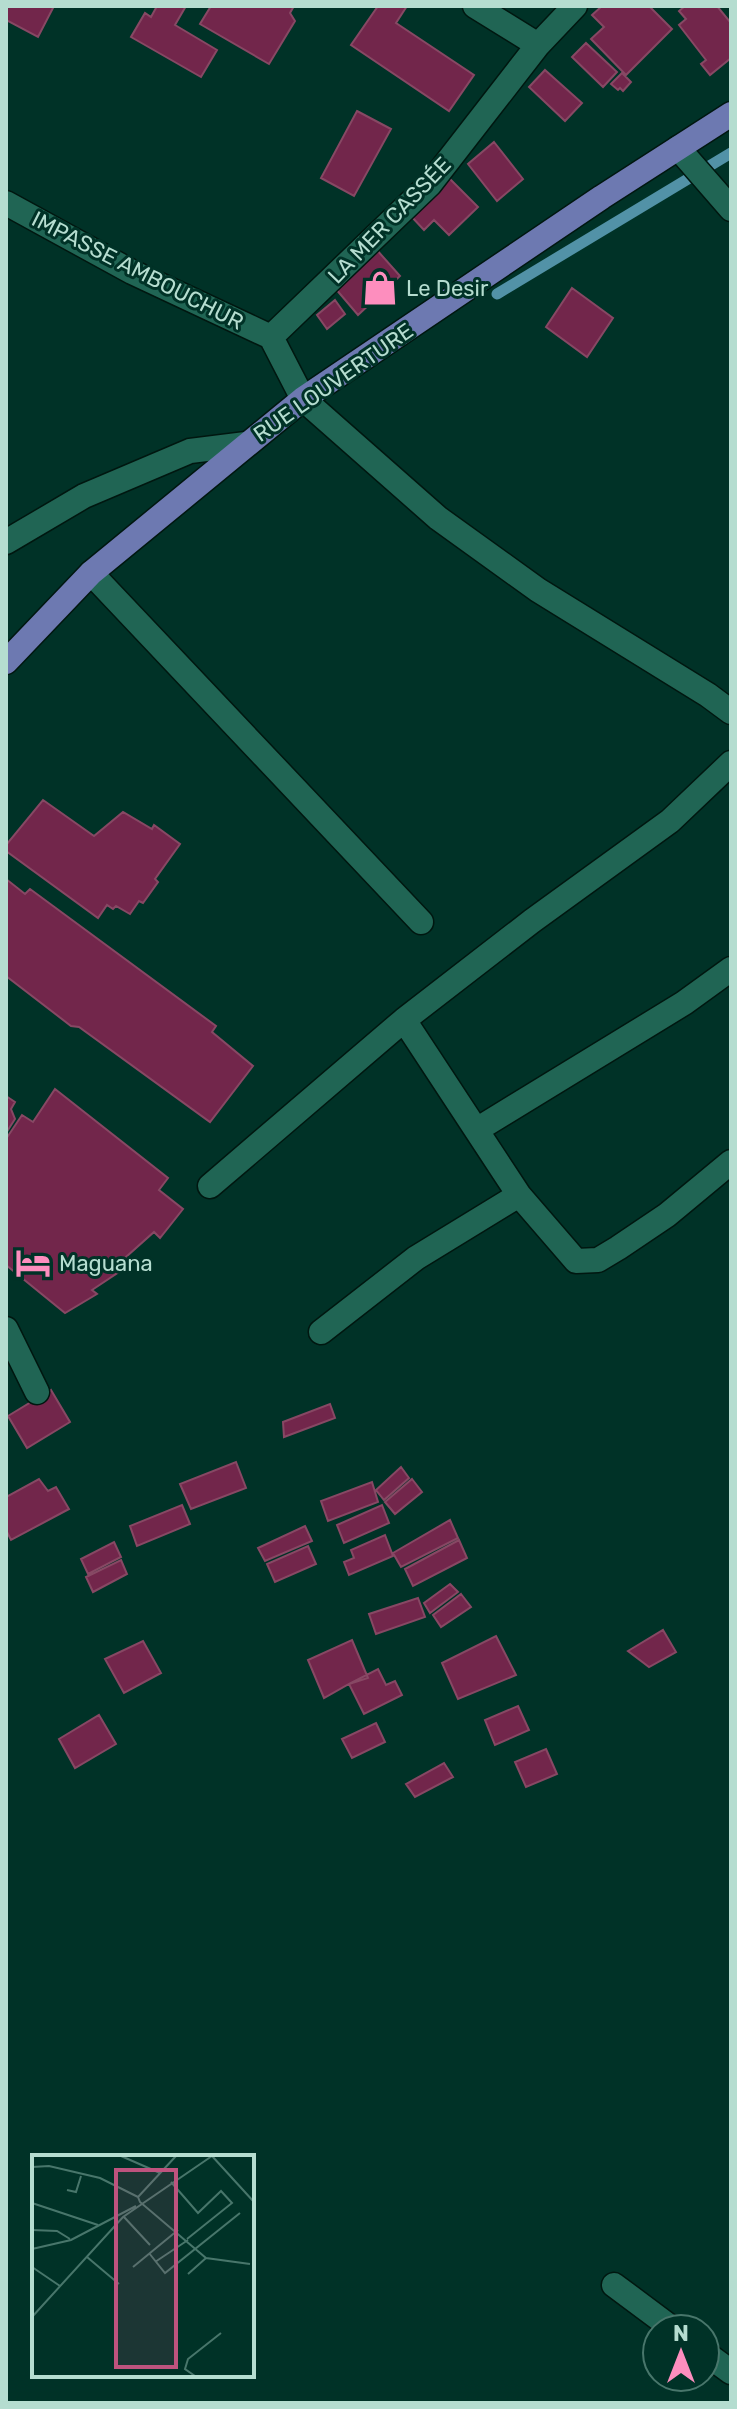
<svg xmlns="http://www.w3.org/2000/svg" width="737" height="2409" font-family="Rubik,sans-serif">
  <rect width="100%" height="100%" fill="#003227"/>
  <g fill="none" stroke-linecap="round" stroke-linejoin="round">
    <path stroke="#5292a7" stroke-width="11" d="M497,294L731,153"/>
  </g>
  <path fill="#72264b" stroke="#874864" stroke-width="2" d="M6,6H54L38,37L6,20Z
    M157,6H186L175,25L217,50L201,77L131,37L145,13L151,17Z
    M211,6H294L290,13L295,21L269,64L200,24Z
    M378,6H407L396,23L474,75L449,111L351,45Z
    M602,6H649L672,29L626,75L591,39L604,27L592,15Z
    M685,6H717L731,23V58L710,75L701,64L706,60L679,25L686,19L679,11Z
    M586,43L617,72L603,87L572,57Z
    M545,70L582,103L565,121L529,87Z
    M622,73L631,82L623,91L620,88L618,90L611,84Z
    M357,111L391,129L354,196L321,178Z
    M494,142L523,179L497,201L468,164Z
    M449,178L478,207L449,235L434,220L424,230L410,215Z
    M376,249L400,276L358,315L335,288Z
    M572,288L613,318L587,357L546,327Z
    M335,300L345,314L327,329L317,315Z
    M43,800L94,836L123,812L152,829L154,825L180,844L155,879L158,882L143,903L139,901L130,914L116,906L113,909L107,905L98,918L6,851V845Z
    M6,879L25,894L30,889L216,1026L212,1032L253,1066L210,1122L79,1027L71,1026L6,976Z
    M55,1089L168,1178L159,1190L183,1209L160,1238L154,1232L126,1257L131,1264L92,1290L97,1294L65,1313L6,1265V1139L22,1115L33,1122Z
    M6,1096L15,1102L11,1109L15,1119L6,1133Z
    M51,1390L70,1422L27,1448L8,1416Z
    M330,1404L335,1418L284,1437L283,1422Z
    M236,1462L246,1488L191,1509L180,1484Z
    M401,1467L409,1478L384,1500L376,1490Z
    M39,1479L48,1491L56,1487L69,1509L11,1540L6,1530V1497Z
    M412,1479L422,1492L395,1514L385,1502Z
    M372,1482L378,1502L328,1521L321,1501Z
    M182,1505L190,1524L137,1546L130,1526Z
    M382,1505L389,1523L344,1543L337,1525Z
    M450,1520L458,1538L401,1567L393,1553Z
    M305,1526L312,1541L265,1561L258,1548Z
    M385,1535L393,1556L349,1575L344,1562L354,1558L351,1550Z
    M459,1540L467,1558L413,1586L405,1569Z
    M114,1542L121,1557L88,1574L81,1559Z
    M308,1546L316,1564L275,1582L267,1564Z
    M121,1560L127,1574L93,1592L86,1577Z
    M450,1584L458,1592L430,1613L424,1603Z
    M461,1594L471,1607L441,1627L433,1615Z
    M418,1598L425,1617L376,1634L369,1614Z
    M663,1630L676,1652L649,1667L628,1651Z
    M496,1636L516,1675L458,1699L442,1663Z
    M352,1640L368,1678L349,1684L324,1698L308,1660Z
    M143,1641L161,1673L124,1693L105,1659Z
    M378,1669L386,1685L395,1681L402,1695L364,1714L349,1684Z
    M518,1706L529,1730L495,1745L485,1720Z
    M99,1715L116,1744L75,1768L59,1739Z
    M376,1723L385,1742L352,1758L342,1739Z
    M546,1749L557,1774L526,1787L515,1762Z
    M444,1763L453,1777L415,1797L406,1784Z"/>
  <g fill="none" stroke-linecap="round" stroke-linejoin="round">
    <g stroke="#001710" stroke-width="27">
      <path id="minor" d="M475,6L538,45
        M575,6L538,45L430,184L271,337L303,399L438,518L538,590L708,695L731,712
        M678,148L731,209
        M6,203L132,272L271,337
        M6,542L84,496L190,451L246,444
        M91,573L421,922
        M404,1020L519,1195L576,1261L598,1260L618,1248L667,1215L731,1162
        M478,1129L684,1003L731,969
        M210,1186L404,1020L532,921L670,821L731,763
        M6,1329L37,1392
        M321,1332L416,1258L519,1195
        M614,2285L673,2329
        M705,2353L731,2372"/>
    </g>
    <g stroke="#001710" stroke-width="27">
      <path id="major" d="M6,662L91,573L303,399L602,197L731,114"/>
    </g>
    <use href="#minor" stroke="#206554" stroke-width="24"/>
    <use href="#major" stroke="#6d79b1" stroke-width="24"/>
  </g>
  <defs>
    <g id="shop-bare" transform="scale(2.76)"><path d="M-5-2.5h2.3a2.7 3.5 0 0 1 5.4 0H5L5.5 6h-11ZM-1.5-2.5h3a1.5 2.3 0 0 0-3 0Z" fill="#fd8ebe" stroke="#003227" stroke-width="2.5" paint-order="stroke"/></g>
    <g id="hotel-bare" transform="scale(2.76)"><path d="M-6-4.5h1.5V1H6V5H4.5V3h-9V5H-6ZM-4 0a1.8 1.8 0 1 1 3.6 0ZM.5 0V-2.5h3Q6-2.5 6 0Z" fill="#fd8ebe" stroke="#003227" stroke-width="2.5" paint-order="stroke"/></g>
  </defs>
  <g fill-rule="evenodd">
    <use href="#shop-bare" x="380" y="288"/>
    <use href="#hotel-bare" x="33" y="1263"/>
  </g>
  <g text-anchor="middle" stroke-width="6" stroke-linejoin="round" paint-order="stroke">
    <g font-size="22" fill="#b5ddd0" stroke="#003227">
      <text transform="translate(389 220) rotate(-46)" y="8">LA MER CASSÉE</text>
      <text transform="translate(138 270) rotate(27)" y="8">IMPASSE AMBOUCHUR</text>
      <text transform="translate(333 382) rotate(-35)" y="8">RUE LOUVERTURE</text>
    </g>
    <g font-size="22" fill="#b5ddd0" stroke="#003227" text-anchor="start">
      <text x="406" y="296">Le Desir</text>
      <text x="59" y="1271">Maguana</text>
    </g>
  </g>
  <g transform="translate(32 2155)">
    <rect width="222" height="222" fill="#003227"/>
    <path fill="none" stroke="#48766b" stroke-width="2" d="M89,1L128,18M144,1L106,42L108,47L174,103L218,109M180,1L222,47M0,12L17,11L68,23L106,42M139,27L166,58L189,36L200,48L155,84M35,35L44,37L49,21M0,48L66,70M92,62L118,90M0,75L25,76L38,84M0,94L39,85L104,51M117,98L133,118L208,58M55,102L87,129M123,107L156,85M0,112L28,131M101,112L146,75M156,119L174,103M0,162L91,62L180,1M163,221L153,214L156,204L189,178"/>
    <path fill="#be537e" fill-opacity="0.15" stroke="#be537e" stroke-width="4" d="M84,15H144V212H84Z"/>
    <rect width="222" height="222" fill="none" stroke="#b5ddd0" stroke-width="4"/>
  </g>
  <rect width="737" height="2409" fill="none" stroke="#b5ddd0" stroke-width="16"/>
  <g transform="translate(681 2353)"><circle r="38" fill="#003227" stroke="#48766b" stroke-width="2"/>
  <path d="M0-6L14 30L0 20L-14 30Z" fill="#fd8ebe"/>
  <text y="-12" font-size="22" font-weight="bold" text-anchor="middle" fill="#b5ddd0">N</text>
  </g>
</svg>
